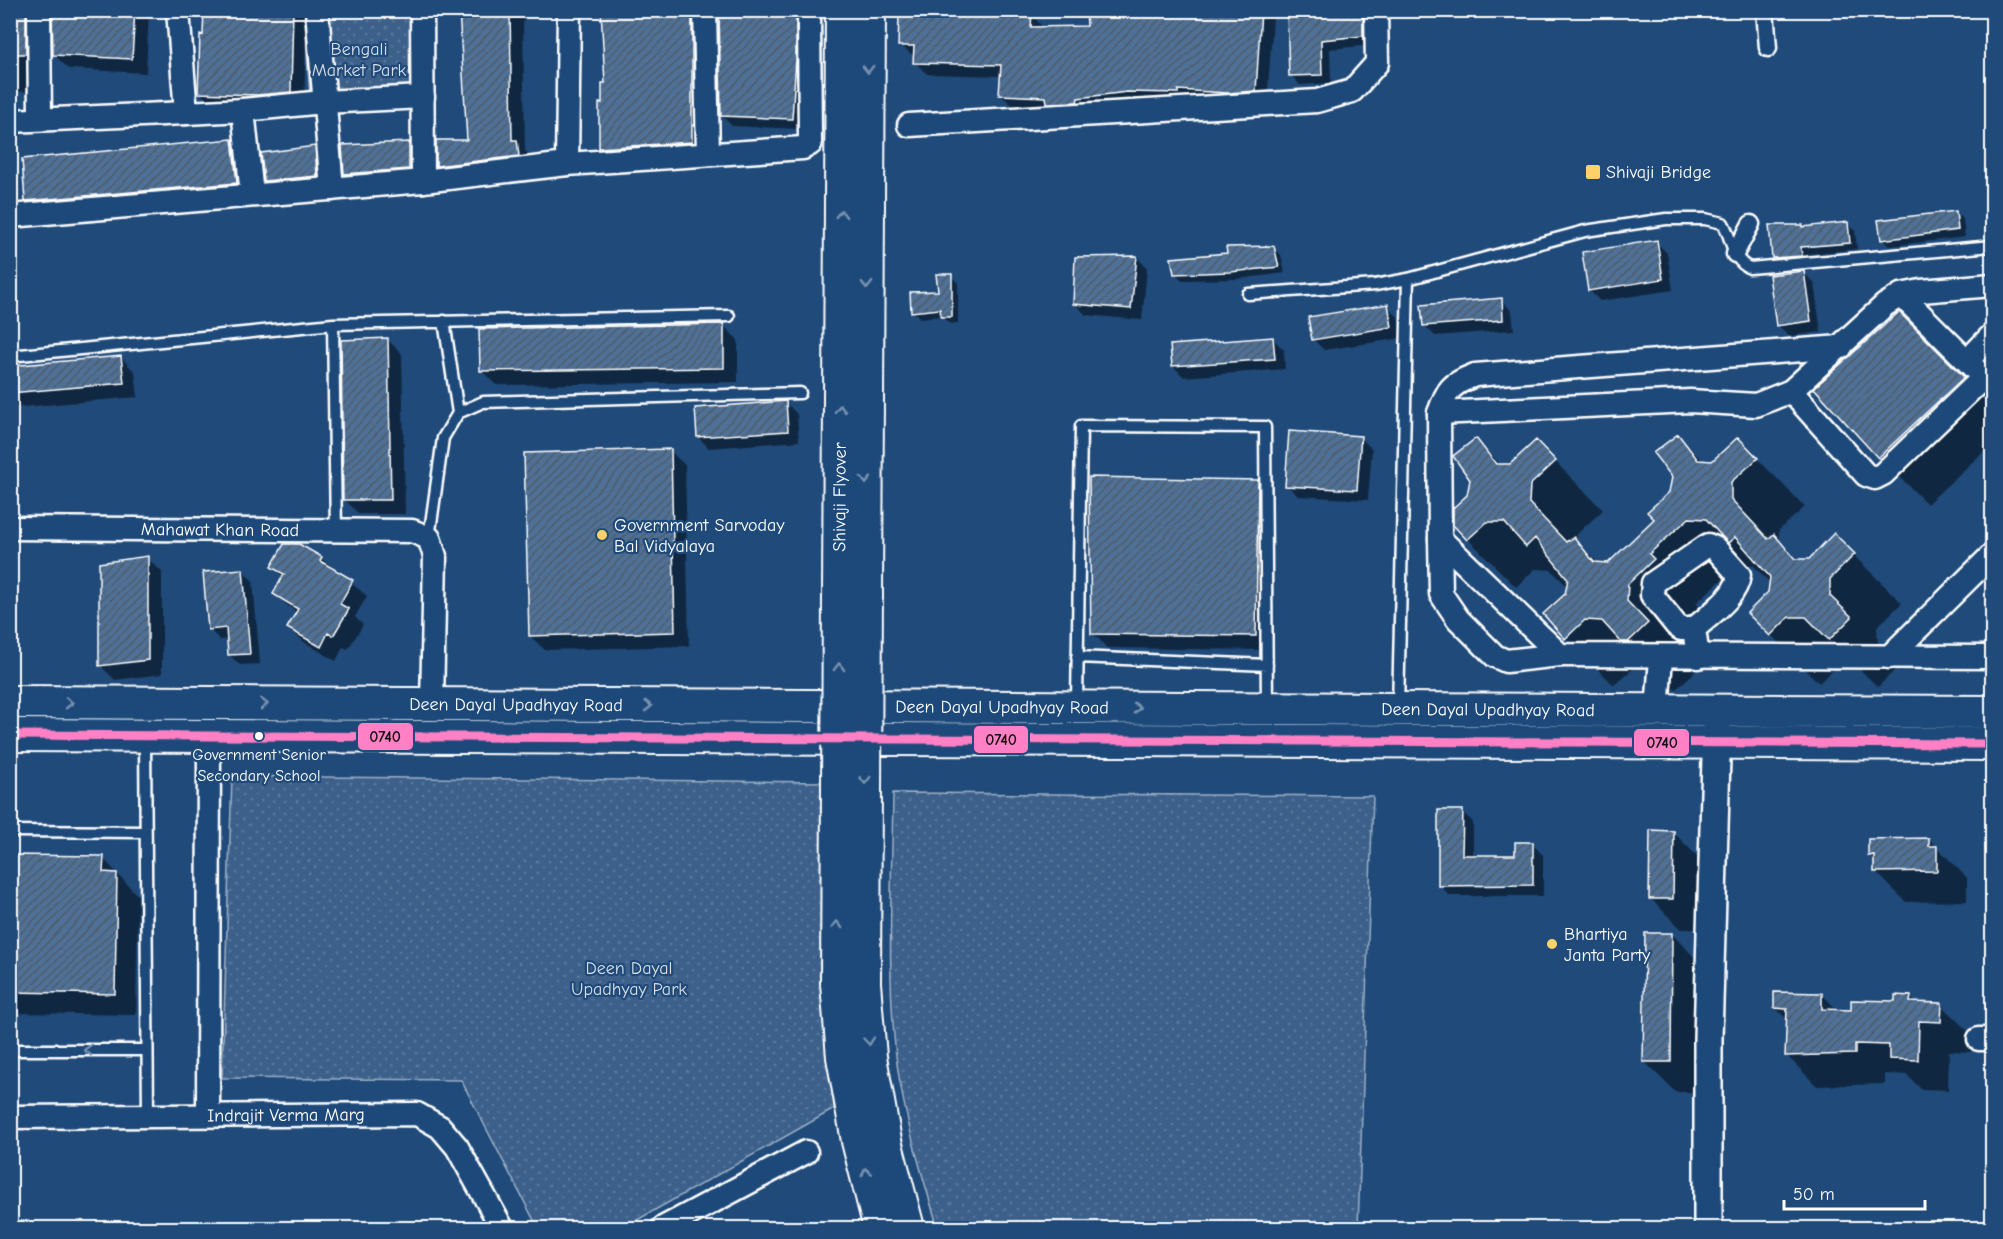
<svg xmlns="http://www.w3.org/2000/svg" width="2003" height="1239" font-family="'Comic Neue',sans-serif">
  <defs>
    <pattern id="park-dots" width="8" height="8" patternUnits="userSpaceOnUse" patternTransform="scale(1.5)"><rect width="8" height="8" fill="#3c618b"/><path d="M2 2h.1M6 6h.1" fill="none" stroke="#59799c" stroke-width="1.8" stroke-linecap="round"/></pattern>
    <pattern id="building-hatch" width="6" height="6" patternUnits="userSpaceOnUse" patternTransform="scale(1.5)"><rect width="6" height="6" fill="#507197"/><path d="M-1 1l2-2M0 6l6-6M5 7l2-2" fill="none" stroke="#4e5b6a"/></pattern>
  </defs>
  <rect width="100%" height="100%" fill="#1f4a7a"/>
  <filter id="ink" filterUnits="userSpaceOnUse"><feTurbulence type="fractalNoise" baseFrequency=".0167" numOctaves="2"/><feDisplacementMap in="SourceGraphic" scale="12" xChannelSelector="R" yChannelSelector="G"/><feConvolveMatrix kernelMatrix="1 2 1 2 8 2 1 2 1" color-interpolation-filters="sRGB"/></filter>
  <g filter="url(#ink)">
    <path fill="url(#park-dots)" stroke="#9eb0c5" stroke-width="1.5" d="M304,11H434L431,103L311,113Z
      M232,776L825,782V1009L834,1109L623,1228H538L461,1080L222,1078Z
      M893,793L1373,796L1358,1228H938C922,1175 905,1120 897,1064C886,979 892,880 893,793Z"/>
    <path fill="#0007" d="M10,10H54L42,17L37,92L10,91Z
      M54,10H149L146,73L69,69L54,55Z
      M206,10H307L304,104L213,105L199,92Z
      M460,10H515L523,19L525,151L531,156L532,169L452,179L438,165L468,142Z
      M602,10H703L702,152L611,158L600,148L607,84Z
      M720,10H811L801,129L732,126L722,116Z
      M906,10H975L982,18L1004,19L1031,13L1043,28L1089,27L1087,10H1265L1273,18L1267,102L1053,108L1013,106L1001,95L1002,76L927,74L915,62V57L900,45Z
      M1337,10H1375L1372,45L1330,49L1331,83L1300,85L1291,75Z
      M232,141L247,155L251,197L41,215L27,200Z
      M409,143L420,154V179L357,184L346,173Z
      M314,148L325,159L328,187L276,191L266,180Z
      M1956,212L1963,219L1965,237L1889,246L1882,239Z
      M1848,224L1855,231L1857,249L1807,254L1808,262L1781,265L1774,258L1804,229Z
      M1656,242L1667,253L1673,290L1600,301L1589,290Z
      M1274,248L1281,255L1285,273L1238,279L1182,280L1175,273Z
      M1137,257L1147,268L1142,320L1086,315L1075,304Z
      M1803,272L1814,283L1821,332L1789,336L1778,325Z
      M951,276L958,283V323L950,324L943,316L920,318L913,311L940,292Z
      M1501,300L1512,311L1514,330L1435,336L1424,325Z
      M1387,306L1398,317L1402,338L1324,350L1313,339Z
      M1899,314L1992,408V444L1927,504L1879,456Z
      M723,325L738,340V382L496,385L481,370Z
      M387,339L402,354L405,514H359L345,500Z
      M1273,339L1284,350L1285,369L1184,377L1173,366Z
      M121,357L135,372L138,397L10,408V367Z
      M786,403L797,414L799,441L709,448L698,437Z
      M1678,436L1704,462H1712L1738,439L1805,507L1779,530V541L1798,561L1810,560L1834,536L1902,603L1877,627L1878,645L1899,666L1878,687L1855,665H1838L1819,683L1749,613L1770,593V583L1754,566H1737L1696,603L1701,608L1675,632V650L1695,672L1676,689H1671L1650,668H1634L1614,685L1566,638L1568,587L1551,570L1535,569L1516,587L1468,539L1469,496L1476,440L1502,466H1510L1536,442L1603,510L1577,534V542L1599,564H1608L1656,520L1671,492Z
      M1361,438L1372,449L1368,500L1298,496L1287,485Z
      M670,451L685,465L689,646L545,650L530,636Z
      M1257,481L1272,496L1271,650L1107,648L1093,633Z
      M147,558L162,572V674L115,680L101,666Z
      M321,558L367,596L355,617L363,625L348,649L343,647L336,661L304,642L289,628L297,613L274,594L284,578L273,567Z
      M242,570L253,581L260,664L240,665L229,655L228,639L220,640L209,629Z
      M1462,812L1473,822V857H1516L1532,844L1543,855V896H1450L1439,885Z
      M1673,832L1704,863L1703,929H1681L1650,898Z
      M1929,839L1967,878V901L1906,902L1876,872V861L1870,855Z
      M10,856L103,858L138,896L136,1015L10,1013Z
      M1672,934L1702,965L1701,1092H1675L1645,1062Z
      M1822,994L1838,1011H1852L1910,997L1917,1004L1941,1005L1972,1035L1971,1052L1949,1051L1948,1090L1921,1089L1907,1075L1885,1074V1084L1817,1086L1786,1055L1788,1020L1775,1008Z"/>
    <path fill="url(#building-hatch)" stroke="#fff" stroke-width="1.5" d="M10,10H26V54H10Z
      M52,10H135L132,59L53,55Z
      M204,10H293L291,92L257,95L198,93L200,34L203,35Z
      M459,10H510L512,140H517L519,156L436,166V140H467Z
      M601,10H692V142L599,148V103H602V83H605Z
      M719,10H796V59L792,119L721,116Z
      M904,10H971L970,16L1003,17V11L1032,12L1031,27L1087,26L1086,10H1261L1256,91L1227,93L1178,90V93L1127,92L1078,98L1077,102L1047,103L1046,97L999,95L1001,65L913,63L914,46H898L899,16H904Z
      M1299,10H1363V36L1321,40L1322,75L1289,76L1287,11Z
      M232,139L237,183L25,201L22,159Z
      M409,142V169L344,174L342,145Z
      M315,146L317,176L264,181L261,153Z
      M1956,211L1958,230L1881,240L1878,220Z
      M1848,222L1850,243L1801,247L1802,256L1772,258L1769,225H1803V227Z
      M1657,240L1663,279L1588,291L1582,252Z
      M1274,246L1279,267L1230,272L1174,274L1171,258L1227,253L1226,247Z
      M1137,256L1131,309L1073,304L1075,257Z
      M1804,271L1811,321L1776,326L1769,275Z
      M936,274H952V317H941L940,309L911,312L910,292L938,291Z
      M1502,298L1503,320L1423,326L1421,305Z
      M1388,304L1392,327L1312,340L1308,317Z
      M1899,312L1964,377L1878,458L1814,388Z
      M724,324V368L480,371L479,329Z
      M1273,337L1275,359L1172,366L1170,345Z
      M388,338L391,500H343L341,340Z
      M121,356L124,383L10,393V366Z
      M786,401L788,431L697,437L695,408Z
      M1289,431L1361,436L1357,490L1285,486Z
      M1678,434L1698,460L1712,461L1738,437L1758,458L1731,482V499L1768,539L1774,534L1795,559H1809L1834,533L1855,554L1830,579V596L1852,617L1829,640L1806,617H1789L1770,636L1747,613L1768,592L1770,577L1735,537L1728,543L1706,519L1689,518L1649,554L1654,559L1628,584L1627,601L1648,623L1628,642H1621L1602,621L1585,620L1565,639L1543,614L1565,594L1568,579L1535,538L1526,547L1504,522H1487L1467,540L1453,525V508L1467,495L1470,480L1453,456L1476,438L1496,464H1510L1536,440L1556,461L1530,485L1529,503L1566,542L1574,537L1594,562L1608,563L1654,519L1647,512L1669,492L1672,477L1653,453Z
      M671,449L675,632L529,636L524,453Z
      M1089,477L1258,480L1256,636L1091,634Z
      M284,544H299L322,557L320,561L353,580L340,604L349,609L333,636L328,633L321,647L287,628L298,609L273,594L284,574L271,567Z
      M148,556V660L99,666V563Z
      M243,569L250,654L228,655L226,628L208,630L203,572Z
      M1438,810H1463L1462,855H1515V842H1533V885L1438,886Z
      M1650,830L1674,831L1673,899H1649Z
      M1929,838V846H1937V871L1874,872V855L1868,856V839Z
      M10,855L104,856L103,872L117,873L115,994L10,992Z
      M1645,933H1672L1671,1062H1643Z
      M1774,992L1822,993V1009L1851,1010V1000L1895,1001V995L1911,996L1910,1002L1942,1003L1941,1022L1919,1021L1918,1060L1889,1059V1045L1855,1044V1054L1785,1056L1787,1009L1774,1008Z"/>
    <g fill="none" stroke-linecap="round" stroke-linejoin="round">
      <g stroke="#fff" stroke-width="15">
        <path id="service" d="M1248,294L1375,285L1408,279L1585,231L1666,219H1705L1723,223C1732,238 1732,261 1750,268L1992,246
          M444,321L458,413
          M333,324L336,532
          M10,356L333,324L729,316
          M429,538L443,438L458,413L483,402L800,393
          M1077,657L1267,665
          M1077,703L1081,426L1265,427L1267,705
          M1398,708L1408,279
          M145,739L148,1115
          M10,831L144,832
          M10,1050H147"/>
      </g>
      <g stroke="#fff" stroke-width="21">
        <path id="pedestrian" d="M1765,10L1768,48
          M1735,254L1751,224"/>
      </g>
      <g stroke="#fff" stroke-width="27">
        <g id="minor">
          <path d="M39,10L40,119"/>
          <path d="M178,10L186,113L243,110L252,195"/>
          <path d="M317,10L332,189"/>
          <path d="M422,10L423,181"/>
          <path d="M705,10L708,154"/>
          <path d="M243,110L323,102L423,97"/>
          <path d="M10,121L186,113"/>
          <path d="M909,125L1317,101L1352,91L1377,63L1376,10"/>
          <path d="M567,164L569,10"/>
          <path d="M10,216L423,181L567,164L803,148L810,144L809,10"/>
          <path d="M1901,295L1992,386"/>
          <path d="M1841,347L1475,375C1451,384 1447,389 1439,413L1440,539L1560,655L1992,657"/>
          <path d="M1969,359L1992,335"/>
          <path d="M1791,391L1866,475L1875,478L1883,474L1984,377"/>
          <path d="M1439,413L1690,401L1756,405L1791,391L1885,305L1901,295L1921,291L1992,285"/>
          <path id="s1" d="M10,528L412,531L429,538L435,556L432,705"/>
          <path d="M1440,539L1441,594L1458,619L1495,656L1506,661L1560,655"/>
          <path d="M1694,629H1681L1676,625L1652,595L1653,583L1708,545L1715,548L1739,575C1737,597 1709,615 1694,629L1698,657"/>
          <path d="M1889,657L1992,555"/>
          <path d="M1657,710L1661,658"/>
          <path d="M1979,1039H1992"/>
          <path d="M208,1115L209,736"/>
          <path id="s2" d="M10,1117L417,1114L440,1127L457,1147L502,1228"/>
          <path d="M663,1228L806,1152"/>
        </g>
      </g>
      <g stroke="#fff" stroke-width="32">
        <path id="tertiary" d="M1708,1228V1038L1717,723"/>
      </g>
      <g stroke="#fff" stroke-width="36">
        <g id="secondary">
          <path id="s3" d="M10,702L1992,712"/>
          <path d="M10,735L1992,744"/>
          <path d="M837,983L843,1057L858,1141L880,1228"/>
          <path d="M864,983L870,1057L885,1141L908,1228"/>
        </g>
      </g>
      <use href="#service" stroke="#1f4a7a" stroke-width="10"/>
      <use href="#pedestrian" stroke="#1f4a7a" stroke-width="16"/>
      <use href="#minor" stroke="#1f4a7a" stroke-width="22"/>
      <use href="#tertiary" stroke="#1f4a7a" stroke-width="27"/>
      <use href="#secondary" stroke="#1f4a7a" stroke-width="32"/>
      <g stroke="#fff" stroke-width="36" stroke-linecap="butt">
        <g id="secondary-bridge">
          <path id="s4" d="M837,983L842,10"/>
          <path d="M864,983L869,10"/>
        </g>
      </g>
      <use href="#secondary-bridge" stroke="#1f4a7a" stroke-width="32"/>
      <g stroke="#1f4a7a" stroke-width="14">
        <path id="bus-1" d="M10,735L1992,744"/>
      </g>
      <use href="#bus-1" stroke="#ff80c5" stroke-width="9"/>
    </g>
    <defs><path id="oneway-chevron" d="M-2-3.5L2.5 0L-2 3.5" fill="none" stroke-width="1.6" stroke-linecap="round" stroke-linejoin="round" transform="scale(1.5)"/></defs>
    <g stroke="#7992af">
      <use href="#oneway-chevron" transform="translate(868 69) rotate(90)"/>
      <use href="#oneway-chevron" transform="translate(841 214) rotate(-90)"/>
      <use href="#oneway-chevron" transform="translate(867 285) rotate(90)"/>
      <use href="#oneway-chevron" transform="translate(840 409) rotate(-90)"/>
      <use href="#oneway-chevron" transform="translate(866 480) rotate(90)"/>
      <use href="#oneway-chevron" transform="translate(839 667) rotate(-90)"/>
      <use href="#oneway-chevron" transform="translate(69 703)"/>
      <use href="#oneway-chevron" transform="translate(264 704)"/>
      <use href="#oneway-chevron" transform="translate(648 706)"/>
      <use href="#oneway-chevron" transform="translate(1137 708)"/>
      <use href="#oneway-chevron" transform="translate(865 780) rotate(90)"/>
      <use href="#oneway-chevron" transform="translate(837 925) rotate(-90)"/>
      <use href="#oneway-chevron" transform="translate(869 1041) rotate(85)"/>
      <use href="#oneway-chevron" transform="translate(88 1050) rotate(-180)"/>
      <use href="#oneway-chevron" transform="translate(866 1172) rotate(-104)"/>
    </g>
  </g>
  <g fill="#ffd166" stroke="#1f4a7a" stroke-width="2">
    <rect x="1585" y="164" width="16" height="16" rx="3"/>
    <circle cx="602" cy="535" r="6"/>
    <circle cx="1552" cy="944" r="6"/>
  </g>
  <circle fill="#fff" stroke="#1f4a7a" stroke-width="2" cx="259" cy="736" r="5"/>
  <g text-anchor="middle" stroke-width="4.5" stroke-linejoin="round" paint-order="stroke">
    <g font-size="16" fill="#fff" stroke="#1f4a7a">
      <text x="259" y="760">Government Senior<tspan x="259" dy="21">Secondary School</tspan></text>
    </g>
    <g font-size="18" fill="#d8dfe8" stroke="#1f4a7a">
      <text x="359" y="55">Bengali<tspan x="359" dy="21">Market Park</tspan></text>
      <text x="629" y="974">Deen Dayal<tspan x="629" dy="21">Upadhyay Park</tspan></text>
    </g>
    <g font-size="18" fill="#fff" stroke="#1f4a7a" text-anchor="start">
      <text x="1606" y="178">Shivaji Bridge</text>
      <text x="614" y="531">Government Sarvoday<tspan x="614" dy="21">Bal Vidyalaya</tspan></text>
      <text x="1564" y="940">Bhartiya<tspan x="1564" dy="21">Janta Party</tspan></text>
    </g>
    <g font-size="18" fill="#fff" stroke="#1f4a7a">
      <text dy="6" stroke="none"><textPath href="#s4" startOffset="486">Shivaji Flyover</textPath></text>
      <text dy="6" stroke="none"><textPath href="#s1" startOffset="210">Mahawat Khan Road</textPath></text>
      <text dy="6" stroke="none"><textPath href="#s3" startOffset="506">Deen Dayal Upadhyay Road</textPath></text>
      <text dy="6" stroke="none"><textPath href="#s3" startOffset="992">Deen Dayal Upadhyay Road</textPath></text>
      <text dy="6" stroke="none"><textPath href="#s3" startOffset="1478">Deen Dayal Upadhyay Road</textPath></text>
      <text dy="6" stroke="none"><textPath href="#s2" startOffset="276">Indrajit Verma Marg</textPath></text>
    </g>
  </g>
  <g stroke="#1f4a7a" stroke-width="2">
    <rect x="357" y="722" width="57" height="29" rx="6" fill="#ff80c5"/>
    <rect x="973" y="725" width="56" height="29" rx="6" fill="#ff80c5"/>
    <rect x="1633" y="728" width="57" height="29" rx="6" fill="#ff80c5"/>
  </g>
  <g font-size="16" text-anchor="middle" font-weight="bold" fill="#111">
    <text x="385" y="742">0740</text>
    <text x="1001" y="745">0740</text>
    <text x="1662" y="748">0740</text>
  </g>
  <rect width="2003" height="1239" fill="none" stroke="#1f4a7a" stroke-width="36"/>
  <rect x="18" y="18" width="1967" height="1203" fill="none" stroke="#fff" stroke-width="2" filter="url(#ink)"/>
  <path d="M1784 1200v9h141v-9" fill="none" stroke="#ffffff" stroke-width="3"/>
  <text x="1793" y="1200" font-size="18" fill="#ffffff" stroke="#1f4a7a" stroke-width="4.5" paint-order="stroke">50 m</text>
</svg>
